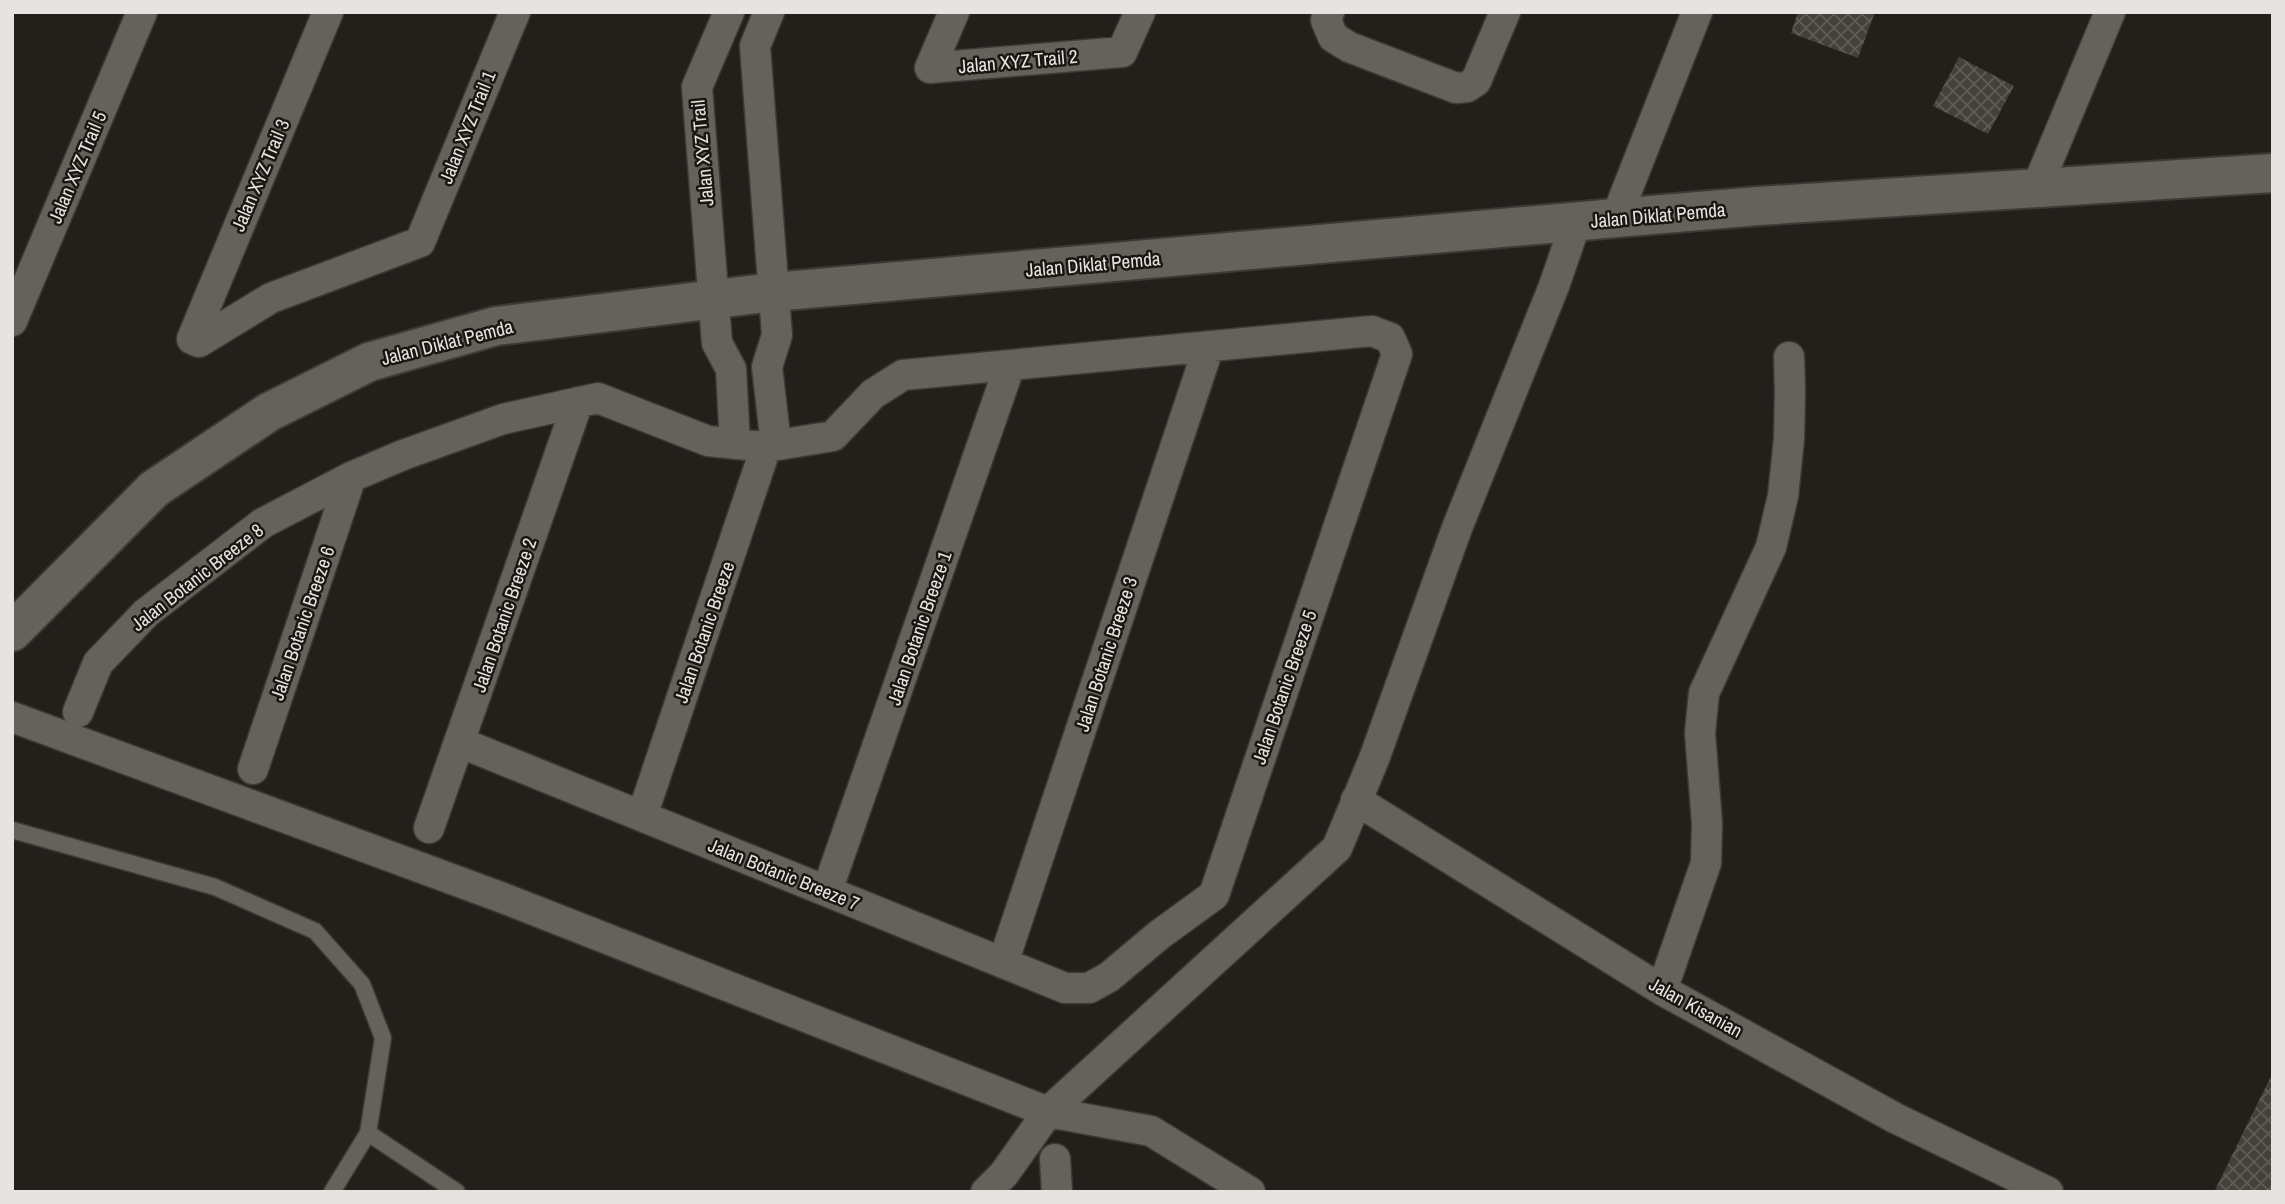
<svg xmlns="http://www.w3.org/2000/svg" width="2285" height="1204" font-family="'Archivo Narrow',sans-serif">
  <defs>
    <pattern id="building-cross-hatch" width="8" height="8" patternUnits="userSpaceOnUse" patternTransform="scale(1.75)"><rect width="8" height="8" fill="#44413b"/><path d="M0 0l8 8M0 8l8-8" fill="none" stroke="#5f5c57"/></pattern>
  </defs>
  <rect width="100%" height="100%" fill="#23201b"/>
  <path fill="url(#building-cross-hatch)" d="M1798,12H1875L1858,58L1791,33Z
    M1959,57L2014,86L1988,134L1933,106Z
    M2273,1072V1192H2214Z"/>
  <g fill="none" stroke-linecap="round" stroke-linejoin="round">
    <g stroke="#3d3a36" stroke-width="19">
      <path id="service" d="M12,830L215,887L315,931L362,984L383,1038L368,1133L332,1192
        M368,1133L457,1192"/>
    </g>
    <g stroke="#3d3a36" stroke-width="33">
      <path id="minor" d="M328,12L192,339L199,342L271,298L420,242L515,12
        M729,12L697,87L717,343L731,369L735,444
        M769,12L755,46L777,335L767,367L776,445
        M954,12L930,68L1122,52L1140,12
        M1329,12L1326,20L1333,37L1349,47L1456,88L1467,87L1476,81L1505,12
        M2037,187L2110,12
        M1616,218L1697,12
        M12,321L142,12
        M78,712L98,663L146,613L263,523L351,477L403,455L503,419L598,398L708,441L766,447L833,436L873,394L903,375L1372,331L1390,338L1397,354L1214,895L1159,935L1109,977L1089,988H1065L459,742
        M12,717L503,898L1048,1112L1151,1131L1250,1192
        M253,769L351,477
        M1356,800L1662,990L1895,1118L2048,1192
        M642,816L766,447
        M429,828L578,402
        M827,891L1010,365
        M1003,963L1209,346
        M1662,990L1706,863L1707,823L1700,733L1704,693L1771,547L1783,496L1789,439L1790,392L1789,357
        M1055,1159L1057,1192
        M986,1192L1004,1174L1048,1112L1337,848L1374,759L1457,528L1554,286L1576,222"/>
    </g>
    <g stroke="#3d3a36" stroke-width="42">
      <path id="tertiary" d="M12,632L154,489L269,412L369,362L496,326L773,292L1616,218L1758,206L2273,173"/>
    </g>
    <use href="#service" stroke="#65625c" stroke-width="16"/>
    <use href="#minor" stroke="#65625c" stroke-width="30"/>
    <use href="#tertiary" stroke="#65625c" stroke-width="38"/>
  </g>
  <g text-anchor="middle" stroke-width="5" stroke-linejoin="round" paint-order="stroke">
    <g font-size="19" fill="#e6e4e0" stroke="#1a1712">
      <text transform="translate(1018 61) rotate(-5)" y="7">Jalan XYZ Trail 2</text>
      <text transform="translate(467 127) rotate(-68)" y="7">Jalan XYZ Trail 1</text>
      <text transform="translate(702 153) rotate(-95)" y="7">Jalan XYZ Trail</text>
      <text transform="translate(77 167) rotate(-67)" y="7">Jalan XYZ Trail 5</text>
      <text transform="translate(260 175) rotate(-67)" y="7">Jalan XYZ Trail 3</text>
      <text transform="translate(1658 215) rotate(-5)" y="7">Jalan Diklat Pemda</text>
      <text transform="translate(1093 264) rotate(-5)" y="7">Jalan Diklat Pemda</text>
      <text transform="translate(447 342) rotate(-14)" y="7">Jalan Diklat Pemda</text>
      <text transform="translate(197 577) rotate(-38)" y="7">Jalan Botanic Breeze 8</text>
      <text transform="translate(504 615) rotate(-71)" y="7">Jalan Botanic Breeze 2</text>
      <text transform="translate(302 623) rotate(-71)" y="7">Jalan Botanic Breeze 6</text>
      <text transform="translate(919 628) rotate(-71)" y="7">Jalan Botanic Breeze 1</text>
      <text transform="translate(704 632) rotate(-71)" y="7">Jalan Botanic Breeze</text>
      <text transform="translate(1106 654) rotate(-72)" y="7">Jalan Botanic Breeze 3</text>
      <text transform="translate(1284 687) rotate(-71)" y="7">Jalan Botanic Breeze 5</text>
      <text transform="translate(784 874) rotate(22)" y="7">Jalan Botanic Breeze 7</text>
      <text transform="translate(1696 1007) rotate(29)" y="7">Jalan Kisanian</text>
    </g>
  </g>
  <rect width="2285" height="1204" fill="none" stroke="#e6e4e0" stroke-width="28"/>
</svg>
